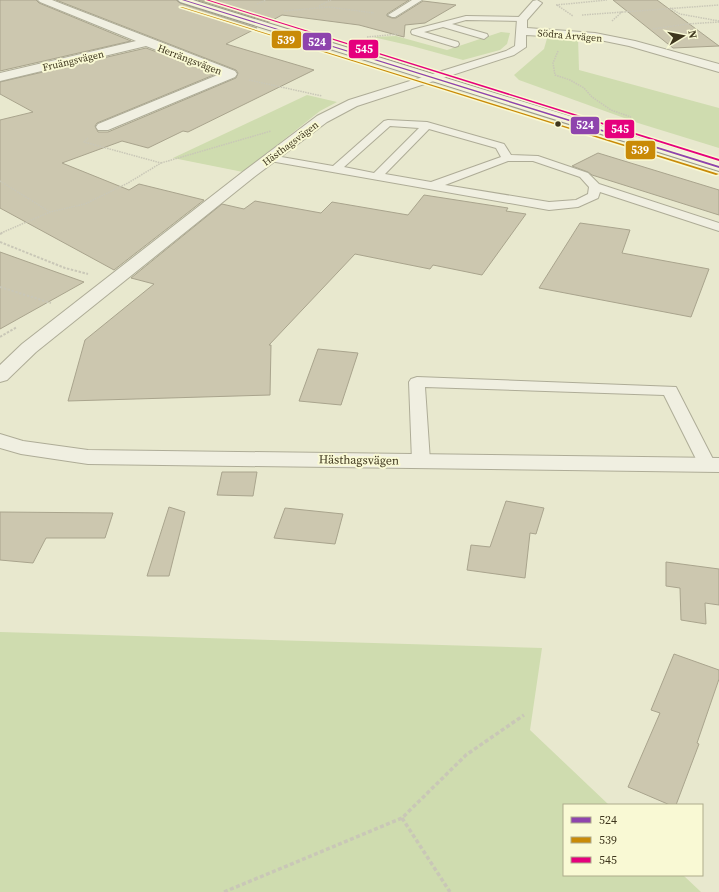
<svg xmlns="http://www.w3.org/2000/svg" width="719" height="892" font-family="'Source Serif 4',serif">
  <rect width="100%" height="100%" fill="#e8e8ce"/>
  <path fill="#cfdcaf" d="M501,32L510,33L507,44L500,50L463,60L412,46L373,37L396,36L447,50Z
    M548,35L578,37L579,70L719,108V148L638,123L519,80L514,75L544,49Z
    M307,95L337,102L320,111L243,172L173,158Z
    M0,632L542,648L530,730L609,805H564V875H683L701,892H0Z"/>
  <path fill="#ccc7af" stroke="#a9a48d" d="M0,0H36L39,3L131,41L0,71Z
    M56,0H176L180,3L257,28L226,44L314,70L188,132L183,131L148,148L122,141L62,163L129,190L139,184L204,200L114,270L0,208V120L33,112L0,94V82L146,48L216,74L97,123L95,126L98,132H108L236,78L238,73L236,70Z
    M198,0H409L387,14V16L392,18H396L423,1L456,5L425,23L405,25L404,37L359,25L282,15L269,22Z
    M613,0H657L719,46L673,48Z
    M598,153L719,190V215L592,175L588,172L572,166Z
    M424,195L508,208L506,211L526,214L482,275L433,265L430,269L355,254L269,345H271L270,395L68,401L85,340L154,284L131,278L222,204L244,209L255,201L321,213L332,202L408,215Z
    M580,223L630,230L622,253L709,269L691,317L539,288Z
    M0,252L84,282L0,329Z
    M318,349L358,353L341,405L299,401Z
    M222,472H257L253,496L217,495Z
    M506,501L544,508L536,534L530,533L525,578L467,570L471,545L490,547Z
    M169,507L185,512L169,576H147Z
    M285,508L343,514L335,544L274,538Z
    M0,512L113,513L105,538H46L33,563L0,560Z
    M666,562L719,569V605L705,603L706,624L681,620L680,588L666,586Z
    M674,654L719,670V679L697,743L699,744L676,805H670L628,787L660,713L651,710Z"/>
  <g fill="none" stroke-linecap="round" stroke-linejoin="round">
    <g stroke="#aeac97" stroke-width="2">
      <path id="lane" d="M412,0H422L395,17H392L388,15Z
        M466,16L522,17L526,19L522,21L466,20L452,24L487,34L488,36L484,39L443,27L424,32L458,42L459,44L458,46L455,47L412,34L411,32L412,30Z
        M388,120L427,122L504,144L511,155L538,156L588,173L599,184L719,223V231L600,192L598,198L578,207L549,210L270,161L265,158L270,155L333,166L384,121ZM390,126L419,128L374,173L344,167ZM429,129L496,148L501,157L431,182L385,174ZM508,161H533L580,177L589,187L588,194L576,200L549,202L445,185Z
        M417,377L676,387L716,465L713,469L707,470L701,469L664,395L425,387L430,461L427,465L421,466L415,465L412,461L409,382L411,379Z"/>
    </g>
    <g stroke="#aeac97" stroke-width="2">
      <path id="street" d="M38,0H52L235,71L237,74L235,77L108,130H98L96,127L98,124L220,74L146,46L0,81V73L136,41L40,2Z
        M537,0L542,3L527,20V28L595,33L635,41L719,64V72L629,46L595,39L526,35V47L514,55L357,106L327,122L254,177L36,352L7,380L0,382V365L22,344L244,171L317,116L349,100L506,51L515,46L517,19L533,1Z
        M0,434L23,441L88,450L719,458V472L88,464L21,454L0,448Z"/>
    </g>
    <g stroke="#9d9b87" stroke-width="2">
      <path id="secondary" d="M178,0H193L719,162V171L180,2Z"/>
    </g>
    <path stroke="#c9c7b7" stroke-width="1.5" stroke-dasharray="1.5 1" stroke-linecap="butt" d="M257,4L266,0
      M556,5L607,0
      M557,5L573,16
      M319,6L331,0
      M670,8L680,14L719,21
      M284,11L329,7L374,13
      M582,15L719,5
      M612,21L623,11
      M653,29L687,24L719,22
      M367,37L398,34
      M558,51L553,63L555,75L570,80L584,88L592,97L611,110L631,117
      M249,80L322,96
      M161,163L271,131
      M0,181L50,212
      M1,233L50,212L85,204L128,183L161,163L84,142L88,138"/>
    <path stroke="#c9c7b7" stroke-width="2" stroke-dasharray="2.5 1.5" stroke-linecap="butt" d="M0,234L4,232
      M0,242L65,268L88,274
      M0,287L51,303
      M0,337L17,327"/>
    <path stroke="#c9c7b7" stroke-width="3.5" stroke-dasharray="4 2.5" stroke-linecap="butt" d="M402,818L450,892
      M224,892L402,818L466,755L524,715"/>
    <use href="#lane" fill="#f0efe1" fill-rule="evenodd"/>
    <use href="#street" fill="#f0efe1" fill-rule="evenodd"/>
    <use href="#secondary" fill="#f0efe1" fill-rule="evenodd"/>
    <g stroke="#f9f9d4" stroke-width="3">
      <path id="bus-1" d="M182,0H185L719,166V168Z"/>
    </g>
    <g stroke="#f9f9d4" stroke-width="3">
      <path id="bus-2" d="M180,7H182L719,174L716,175Z"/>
    </g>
    <g stroke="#f9f9d4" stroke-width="3">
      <path id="bus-3" d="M206,0H209L719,159V161Z"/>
    </g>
    <use href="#bus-1" fill="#8e44ad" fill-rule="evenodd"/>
    <use href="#bus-2" fill="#c98a07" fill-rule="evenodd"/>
    <use href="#bus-3" fill="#e5007d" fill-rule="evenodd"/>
  </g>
  <circle fill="#3e361d" stroke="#f9f9d4" stroke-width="1.5" cx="558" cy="124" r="3.5"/>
  <g text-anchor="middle" stroke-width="4" stroke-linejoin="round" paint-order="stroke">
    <g font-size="10" fill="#3e361d" stroke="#f9f9d4">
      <text transform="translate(570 35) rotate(5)" y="4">Södra Årvägen</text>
      <text transform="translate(190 59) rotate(21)" y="4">Herrängsvägen</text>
      <text transform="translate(73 60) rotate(-13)" y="4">Fruängsvägen</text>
      <text transform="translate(290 143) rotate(-37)" y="4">Hästhagsvägen</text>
    </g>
    <g font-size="12" fill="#3e361d" stroke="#f9f9d4">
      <text transform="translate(359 460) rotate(1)" y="4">Hästhagsvägen</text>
    </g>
  </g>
  <g stroke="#f9f9d4" stroke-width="1.5">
    <rect x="271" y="30" width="31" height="19" rx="4" fill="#c98a07"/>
    <rect x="302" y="32" width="30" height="19" rx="4" fill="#8e44ad"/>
    <rect x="348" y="39" width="31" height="20" rx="4" fill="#e5007d"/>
    <rect x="570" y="116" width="30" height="19" rx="4" fill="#8e44ad"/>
    <rect x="604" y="119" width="31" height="20" rx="4" fill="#e5007d"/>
    <rect x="625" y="140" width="31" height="20" rx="4" fill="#c98a07"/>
  </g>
  <g font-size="11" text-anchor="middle" font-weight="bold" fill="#fff">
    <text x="286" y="44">539</text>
    <text x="317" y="46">524</text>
    <text x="364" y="53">545</text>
    <text x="585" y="129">524</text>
    <text x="620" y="133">545</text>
    <text x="640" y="154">539</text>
  </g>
  <rect x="563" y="804" width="140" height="72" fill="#f9f9d4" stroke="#aeab8b"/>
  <rect x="571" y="817" width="20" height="6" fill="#8e44ad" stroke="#aeab8b"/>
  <text x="599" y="824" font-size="12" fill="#3e361d">524</text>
  <rect x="571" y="837" width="20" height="6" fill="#c98a07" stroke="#aeab8b"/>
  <text x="599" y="844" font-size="12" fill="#3e361d">539</text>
  <rect x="571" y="857" width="20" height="6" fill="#e5007d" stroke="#aeab8b"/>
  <text x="599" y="864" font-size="12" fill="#3e361d">545</text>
  <g transform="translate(683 36) rotate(80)" stroke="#f9f9d4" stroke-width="3" paint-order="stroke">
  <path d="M0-3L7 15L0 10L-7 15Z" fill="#3e361d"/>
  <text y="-6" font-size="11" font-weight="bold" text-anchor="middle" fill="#3e361d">N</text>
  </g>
</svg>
